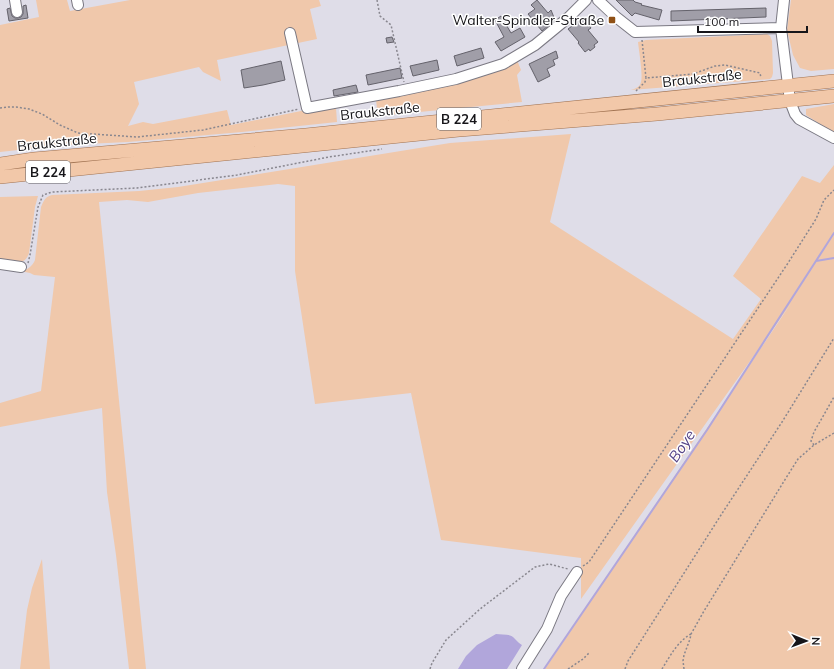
<svg xmlns="http://www.w3.org/2000/svg" width="834" height="669" font-family="Mulish,sans-serif">
  <rect width="100%" height="100%" fill="#dfdde8"/>
  <path fill="#f0c8ab" d="M36,0H67L70,11L130,0H319L321,6L310,9L317,39L217,60L221,81L203,72L199,67L134,82L139,104L128,126L143,122L153,124L227,110L231,125L311,109L325,108H336L337,122L242,132L128,142L65,145L0,152V25L39,17Z
    M791,0H834V69L811,71L800,68L793,55L787,30Z
    M767,34L770,36L772,41L773,73L772,77L770,79L631,90C635,89 640,87 641,82C643,74 639,52 638,42L646,40Z
    M517,60L521,70L517,75L522,102L378,116L376,100L461,82L491,73Z
    M834,104V133L806,115V109Z
    M571,134L550,222L733,339L761,299L733,276L802,176L820,183L834,165V669H545L792,302L581,599V558L441,540L411,393L315,404L295,271V186L278,184L198,193L148,202L127,200L99,202L146,669H129L116,555L107,492L102,408L0,427V403L41,391L55,277L34,275L30,273L20,271C27,270 32,267 35,260L41,207C44,200 45,197 52,195L139,191L178,187L450,143Z
    M38,196L35,207L29,253C28,256 26,260 23,261C19,264 5,261 0,260V197Z
    M42,559L50,669H20L27,610L32,588Z"/>
  <path fill="#b1a6db" d="M496,634C502,635 511,633 515,639C518,642 519,643 522,645L507,669H458L466,656L477,645Z"/>
  <g fill="none" stroke-linecap="round" stroke-linejoin="round">
    <path stroke="#b1a6db" stroke-width="2" d="M816,261L834,258
      M544,669L707,430L834,233"/>
  </g>
  <path fill="#a09ea8" stroke="#64626b" d="M537,0L548,13L551,10L555,20L542,31L528,14L535,9L531,5Z
    M616,0H633L635,2L642,4L641,5L662,10L659,20L635,13L632,16Z
    M26,5L28,18L9,21L7,9L10,8L12,16L15,18H18L21,17L23,14V6Z
    M766,8V17L671,21V11Z
    M501,16L511,33L520,28L525,37L501,51L495,42L504,37L495,20Z
    M583,18L591,28L588,30L598,42L594,45L595,47L590,51L589,49L585,52L578,43L579,42L568,29Z
    M392,37L394,42L387,43L386,38Z
    M481,48L484,58L457,66L454,56Z
    M556,51L558,58L553,60L555,65L547,69L550,76L538,82L529,64Z
    M437,60L439,70L413,76L410,66Z
    M281,61L285,80L263,85L244,88L241,70Z
    M400,68L402,78L368,85L366,75Z
    M356,85L358,92L334,96L333,90Z"/>
  <g fill="none" stroke-linecap="round" stroke-linejoin="round">
    <g stroke="#7b7983" stroke-width="12">
      <path id="minor" d="M15,0L17,12
        M77,0L78,5
        M598,0L616,17L635,32L781,28
        M784,0L781,28L790,101L795,114L799,119L834,138
        M290,33L307,108L399,91L456,79L503,64L535,45L569,17L586,0
        M0,264L21,267
        M522,669L547,629L561,596L577,572"/>
    </g>
    <g stroke="#a07251" stroke-width="14">
      <path id="major" d="M0,164L34,159L306,135L834,81
        M0,177L459,130L657,114L834,96"/>
    </g>
    <path stroke="#89878f" stroke-width="1.5" stroke-dasharray="2 2" stroke-linecap="butt" d="M377,0L380,16L391,25L404,82
      M642,40L646,78L693,74L715,66L725,65L760,73L761,78
      M636,91L645,82L646,78
      M0,108L8,107H16L29,109L42,114L60,125L78,133L137,137L203,130L299,109
      M28,263L30,255L38,207L43,195L52,192L137,188L161,185L237,175L329,157L382,149
      M814,445L811,441L814,432L834,397
      M583,566L589,562L788,263L816,219L824,200L834,190
      M430,669L432,663L446,640L480,609L535,567L549,564L568,569
      M568,669L583,659L590,652
      M625,669L628,661L721,515L782,422L834,338
      M662,669C670,656 678,641 691,634
      M684,669L683,661L684,655L690,639L691,634L704,611L786,478L798,459L814,445L834,433"/>
    <use href="#minor" stroke="#fff" stroke-width="10"/>
    <use href="#major" stroke="#f2c8a9" stroke-width="13"/>
  </g>
  <rect fill="#8f5016" stroke="#fff" stroke-width="1.5" x="608" y="16" width="8" height="8" rx="2"/>
  <g text-anchor="middle" stroke-width="3" stroke-linejoin="round" paint-order="stroke">
    <g fill="#fff" stroke="#5c5b5e" stroke-width="1">
      <rect x="437" y="108" width="44" height="22" rx="3"/>
      <rect x="26" y="161" width="44" height="22" rx="3"/>
    </g>
    <g font-size="13" font-weight="bold" fill="#161519">
      <text x="459" y="124">B 224</text>
      <text x="48" y="177">B 224</text>
    </g>
    <g font-size="14" fill="#161519" stroke="#fff" text-anchor="end">
      <text x="604" y="25">Walter-Spindler-Straße</text>
    </g>
    <g font-size="14" fill="#161519" stroke="#fff">
      <text transform="translate(702 78) rotate(-6)" y="5">Braukstraße</text>
      <text transform="translate(380 111) rotate(-6)" y="5">Braukstraße</text>
      <text transform="translate(57 142) rotate(-6)" y="5">Braukstraße</text>
    </g>
    <g font-size="15" font-style="italic" fill="#574587" stroke="#fff">
      <text transform="translate(682 446) rotate(-56)" y="5">Boye</text>
    </g>
  </g>
  <g transform="translate(806 641) rotate(91)" stroke="#ffffff" stroke-width="3" paint-order="stroke">
  <path d="M0-3L7 15L0 10L-7 15Z" fill="#161519"/>
  <text y="-6" font-size="11" font-weight="bold" text-anchor="middle" fill="#161519">N</text>
  </g>
  <path d="M698 26v6h109v-6" fill="none" stroke="#161519" stroke-width="2"/>
  <text x="704" y="26" font-size="12" fill="#161519" stroke="#ffffff" stroke-width="3" paint-order="stroke">100 m</text>
</svg>
